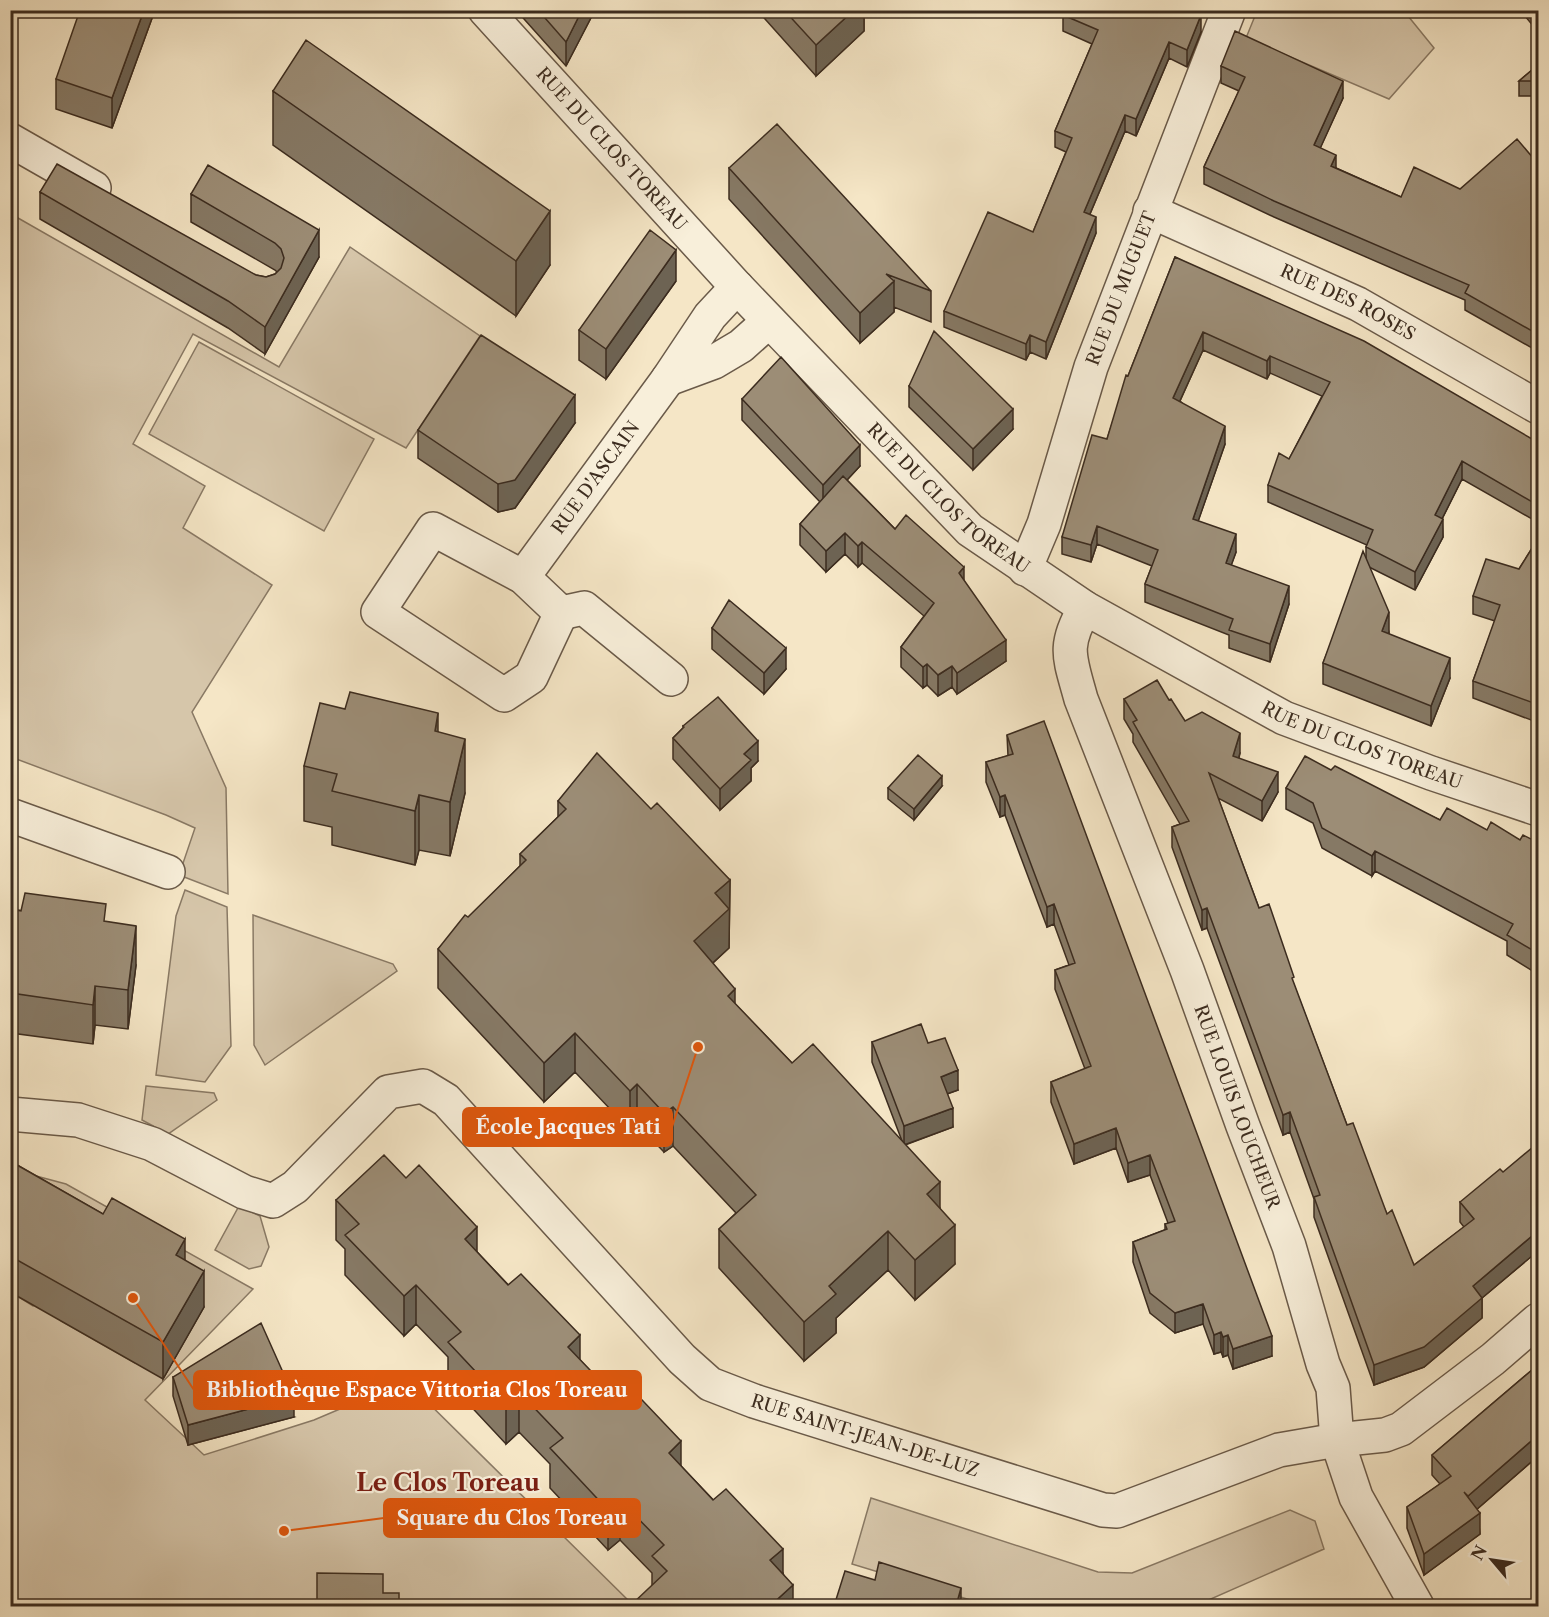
<svg xmlns="http://www.w3.org/2000/svg" width="1549" height="1617" font-family="'Libre Caslon Text',serif">
  <rect width="100%" height="100%" fill="#f5e6c6"/>
  <filter id="stains"><feTurbulence type="fractalNoise" baseFrequency=".00333" numOctaves="4"/><feColorMatrix values="0 0 0 0 .2 0 0 0 0 .09 0 0 0 0 .02 0 0 0 .5 -.17"/></filter>
  <radialGradient id="worn" r=".72"><stop offset=".6" stop-color="#630" stop-opacity="0"/><stop offset="1" stop-color="#630" stop-opacity=".3"/></radialGradient>
  <path fill="#d6c6aa" stroke="#897964" stroke-width="1.5" d="M1257,11H1404L1434,48L1389,99L1246,38Z
    M11,214L279,367L350,247L480,336L406,448L193,334L133,444L205,486L183,528L272,585L192,712L226,788L228,894L179,875L195,828L166,815L11,757Z
    M199,342L374,439L324,531L149,434Z
    M185,890L227,907L231,1046L205,1082L156,1075L176,916Z
    M253,915L393,964L397,971L265,1065L254,1045Z
    M146,1086L214,1093L217,1100L168,1134L142,1120Z
    M10,1169L66,1184L253,1289L145,1400L204,1455L314,1420L406,1381L634,1606H11V1292L33,1306L42,1291L61,1321L135,1363L144,1347Z
    M239,1206L260,1216L269,1247L261,1266L249,1269L215,1250Z
    M871,1498L1098,1572L1132,1573L1290,1510L1315,1521L1324,1549L1195,1606H990L852,1564Z"/>
  <g fill="none" stroke-linecap="round" stroke-linejoin="round">
    <g stroke="#6a5a49" stroke-width="36">
      <g id="minor">
        <path id="s1" d="M485,10L737,287L970,530L1085,608L1284,718L1431,773L1538,809"/>
        <path d="M10,140L94,188"/>
        <path id="s2" d="M1150,211L1358,304L1538,407"/>
        <path d="M737,287L710,316L668,379L714,362L741,346L769,321"/>
        <path d="M433,529L523,577L561,613L531,677L504,695L378,612Z"/>
        <path id="s3" d="M1025,569L1044,524L1091,367L1229,10"/>
        <path id="s4" d="M523,577L668,379"/>
        <path id="s5" d="M1085,608C1062,647 1070,658 1081,699L1187,970L1243,1126L1289,1246L1323,1364L1333,1388L1337,1440L1356,1497L1417,1606"/>
        <path d="M561,613L584,608L671,679"/>
        <path d="M10,815L168,872"/>
        <path id="s6" d="M10,1114L78,1120L152,1144L244,1192L273,1201L295,1187L388,1092L423,1086L446,1100L682,1359L710,1384L754,1401L1103,1510L1117,1511L1279,1450L1337,1440L1385,1435L1401,1429L1493,1359L1538,1320"/>
      </g>
    </g>
    <use href="#minor" stroke="#f8efda" stroke-width="33"/>
  </g>
  <path fill="#867965" stroke="#3c2c1f" stroke-width="1.5" d="M155,10L112,128L56,109V79Z
    M516,10H595L566,66Z
    M757,10H864V31L816,76Z
    M1520,10H1539V33Z
    M1063,15L1201,32L1187,67L1169,58L1136,136L1125,131L1090,214L1096,233L1046,359L1030,352L1026,360L944,327V311L1033,232L1066,152L1055,147V131L1092,44L1063,31Z
    M1539,64V96H1519V81Z
    M1221,66L1343,98L1320,148L1336,168L1401,197L1460,189L1539,165V352L1465,310V300L1274,217L1204,184V167L1239,91L1221,83Z
    M273,91L550,265L516,316L273,145Z
    M729,168L931,291V322L894,307V312L860,343L729,199Z
    M40,192L256,275L266,277L275,274L277,272L275,270L191,222V194L319,257L265,354L228,328L40,219Z
    M1175,257L1539,443V523L1462,479L1442,519L1443,537L1415,590L1369,567L1389,632V634L1450,678L1431,726L1323,684V663L1366,558V547L1367,545L1268,502V485L1289,459L1322,396L1270,373L1267,379L1203,350L1180,401L1225,444L1198,521L1236,552L1231,565L1289,604L1270,662L1229,648V635L1145,602V584L1152,566L1097,544L1091,562L1062,554V537L1107,439L1128,376Z
    M676,281L606,379L579,360V330Z
    M909,386L1013,429L973,470L909,407Z
    M742,399L860,466L847,480L895,529L964,581L1006,661L957,694L952,687L938,696L927,685L923,688L901,667V647L924,616L862,563L858,567L845,554L826,572L800,545V524L820,502L742,420Z
    M575,423L515,508L498,512L418,458V430Z
    M1539,537V723L1473,698V681L1495,621L1473,614V596L1519,569Z
    M712,628L786,669L764,694L712,649Z
    M1124,699L1169,700L1185,721L1240,753L1239,758L1278,792L1262,821L1218,798L1259,908L1294,985L1347,1125L1387,1214L1414,1265L1464,1227L1460,1222V1202L1539,1250L1482,1298V1318L1424,1367L1374,1385L1314,1217V1199L1290,1132L1283,1135L1207,928L1202,930L1172,847V827L1180,824L1133,742V734L1124,719Z
    M683,726L758,761L751,768V781L720,810L673,759V738L683,728Z
    M438,732L465,793L450,856L419,850L415,865L332,845V827L304,821V766Z
    M1007,735L1272,1356L1233,1369L1228,1355L1223,1357L1221,1352L1214,1354L1203,1324L1175,1333L1150,1313L1133,1262V1242L1165,1230V1224L1168,1223L1150,1175L1128,1182L1116,1148L1074,1164L1051,1102V1082L1085,1069L1055,989V970L1069,965L1054,924L1047,927L1005,815L1000,817L986,782V762L1008,756Z
    M1331,770L1440,820L1487,830L1520,840L1539,843V975L1507,955V941L1375,871L1372,876L1322,848L1313,823L1286,809V788Z
    M942,786L914,820L888,799V788Z
    M558,801L651,809L730,880L729,948L713,963L735,1004L792,1063L902,1141L872,1062V1042L928,1043L958,1090L947,1094L953,1127L905,1145L940,1208L955,1264L915,1300L888,1270L836,1318V1333L804,1361L719,1268V1229L736,1213L673,1146L664,1152L637,1124L630,1130L575,1072L544,1102L438,988V949L520,866V854L558,817Z
    M10,909L106,922L136,965L128,1029L95,1025L93,1044L11,1033Z
    M10,1161L185,1261L204,1307L163,1379L10,1292Z
    M336,1200L477,1252L783,1573L793,1606L652,1585V1573L620,1540L608,1550L550,1488V1464L519,1432L506,1444L448,1382V1357L416,1324L404,1336L345,1275V1249L336,1240Z
    M1539,1364V1456H1538L1477,1509L1480,1534L1424,1575L1407,1528V1507L1440,1484L1432,1475V1455Z
    M173,1377L294,1417L188,1445L173,1396Z"/>
  <path fill="#6d6353" stroke="#3c2c1f" stroke-width="1.5" d="M144,10H155L112,128V98Z
    M582,10H595L566,66V42Z
    M854,10H864V31L816,76V45Z
    M1201,15V32L1187,67V50Z
    M1169,42V58L1136,136V119Z
    M1343,81V98L1314,162V145Z
    M1125,115V131L1084,228V212Z
    M1336,155V172L1331,166Z
    M550,211V265L516,316V261Z
    M1096,217V233L1046,359V342Z
    M319,230V257L265,354V327Z
    M676,250V281L606,379V349Z
    M894,281V312L860,343V313Z
    M1203,332V350L1173,416V398Z
    M1030,335V352L1026,360V344Z
    M1270,356V373L1267,379V361Z
    M575,395V423L515,508L498,512V484Z
    M1013,409V429L973,470V449Z
    M1225,426V444L1193,536V519Z
    M860,445V466L823,506V485Z
    M1462,461V479L1435,533V515Z
    M1443,519V537L1415,590V572Z
    M1097,526V544L1091,562V545Z
    M845,533V554L826,572V551Z
    M1236,534V552L1226,580V563Z
    M862,542V563L858,567V546Z
    M964,567V588L959,573Z
    M1289,586V604L1270,662V644Z
    M1389,612V632L1382,652V631Z
    M1006,640V661L957,694V673Z
    M786,648V669L764,694V673Z
    M1450,658V678L1431,726V706Z
    M927,664V685L923,688V667Z
    M952,666V687L938,696V675Z
    M438,713V768L435,731Z
    M1240,733V753L1233,776V756Z
    M465,739V793L450,856V802Z
    M758,741V761L751,768V781L720,810V789L744,754Z
    M1278,772V792L1262,821V801Z
    M942,776V786L914,820V809Z
    M419,795V850L415,865V811Z
    M1005,795V815L1000,817V797Z
    M1375,851V871L1372,876V856Z
    M730,880L729,948L694,980V941L715,893Z
    M1054,904V924L1047,927V907Z
    M1207,908V928L1202,930V910Z
    M136,926V965L128,1029V990Z
    M95,986V1025L93,1044V1005Z
    M735,989V1028L728,996Z
    M575,1033V1072L544,1102V1063Z
    M958,1070V1090L941,1096V1077Z
    M637,1084V1124L630,1130V1091Z
    M673,1107V1146L664,1152V1113Z
    M953,1108V1127L904,1145V1126Z
    M1290,1112V1132L1283,1135V1115Z
    M1116,1128V1148L1074,1164V1144Z
    M1150,1155V1175L1128,1182V1163Z
    M940,1182V1221L927,1194Z
    M955,1225V1264L915,1300V1260Z
    M477,1227V1267L465,1239Z
    M1539,1230V1250L1482,1298V1318L1424,1367L1374,1385V1365L1473,1286Z
    M888,1231V1270L836,1318V1333L804,1361V1322L829,1286Z
    M185,1239V1275L176,1255Z
    M204,1271V1307L163,1379V1342Z
    M416,1285V1324L404,1336V1296Z
    M1203,1304V1324L1175,1333V1313Z
    M1221,1332V1352L1214,1354V1335Z
    M580,1335V1375L568,1347Z
    M1228,1335V1355L1223,1357V1337Z
    M1272,1336V1356L1233,1369V1349Z
    M519,1392V1432L506,1444V1404Z
    M294,1397V1417L188,1445V1425Z
    M1538,1435V1456L1468,1517V1496Z
    M681,1441V1480L669,1453Z
    M620,1500V1540L608,1550V1510Z
    M1480,1513V1534L1424,1575V1554Z
    M783,1549V1588L770,1560Z
    M793,1585V1606H770Z
    M961,1588V1606H956Z"/>
  <path fill="#9c8d76" stroke="#3c2c1f" stroke-width="1.5" d="M80,10H144L112,98L56,79Z
    M538,10H582L566,42Z
    M784,10H854L816,45Z
    M1065,10H1191L1201,15L1187,50L1169,42L1136,119L1125,115L1084,212L1096,217L1046,342L1030,335L1026,344L944,311L988,212L1033,232L1072,138L1055,131L1098,30L1063,15Z
    M1533,10H1539V17Z
    M1235,31L1343,81L1314,145L1336,155L1331,166L1401,197L1414,167L1460,189L1517,139L1539,165V335L1465,293L1469,285L1274,201L1204,167L1245,77L1221,66Z
    M306,40L550,211L516,261L273,91Z
    M1539,64V81H1519Z
    M777,124L931,291L886,274L894,281L860,313L729,168Z
    M57,164L256,275L266,277L275,274L281,268L284,258L281,249L275,243L191,194L208,165L319,230L265,327L228,301L40,192Z
    M650,230L676,250L606,349L579,330Z
    M1175,257L1364,341L1539,443V506L1462,461L1435,515L1443,519L1415,572L1366,547L1373,530L1268,485L1279,453L1289,459L1330,382L1270,356L1267,361L1203,332L1173,398L1225,426L1193,519L1236,534L1226,563L1289,586L1270,644L1229,630L1233,619L1145,584L1158,550L1097,526L1091,545L1062,537L1092,435L1107,439L1126,375L1128,376Z
    M934,331L1013,409L973,449L909,386Z
    M481,335L575,395L515,480L498,484L418,430Z
    M781,357L860,445L823,485L742,399Z
    M843,476L895,529L906,515L964,567L959,573L1006,640L957,673L952,666L938,675L927,664L923,667L901,647L934,603L862,542L858,546L845,533L826,551L800,524Z
    M1539,537V705L1473,681L1500,605L1473,596L1486,559L1519,569Z
    M1363,551L1389,612L1382,631L1450,658L1431,706L1323,663Z
    M729,600L786,648L764,673L712,628Z
    M1157,680L1169,700L1171,699L1185,721L1202,712L1240,733L1233,756L1278,772L1262,801L1209,773L1259,908L1269,904L1294,977L1292,978L1347,1125L1353,1123L1387,1214L1392,1210L1414,1265L1474,1219L1460,1202L1500,1169L1503,1172L1539,1142V1230L1473,1286L1482,1298L1424,1347L1374,1365L1314,1197L1320,1195L1290,1112L1283,1115L1207,908L1202,910L1172,827L1189,821L1133,722L1137,720L1124,699Z
    M350,692L438,713L435,731L465,739L450,802L419,795L415,811L332,791L337,774L304,766L320,703L345,709Z
    M718,697L758,741L744,754L751,760L720,789L673,738L684,727L683,726Z
    M1044,721L1272,1336L1233,1349L1228,1335L1223,1337L1221,1332L1214,1335L1203,1304L1175,1313L1150,1293L1133,1242L1167,1229L1165,1224L1175,1221L1150,1155L1128,1163L1116,1128L1074,1144L1051,1082L1091,1066L1055,970L1075,963L1054,904L1047,907L1005,795L1000,797L986,762L1013,754L1007,735Z
    M597,753L651,809L657,803L730,880L715,893L729,909L694,941L735,989L728,996L792,1063L813,1044L940,1182L927,1194L955,1225L915,1260L888,1231L829,1286L836,1294L804,1322L719,1229L756,1195L673,1107L664,1113L637,1084L630,1091L575,1033L544,1063L438,949L465,915L468,917L526,860L520,854L566,809L558,801Z
    M918,755L942,776L914,809L888,788Z
    M1305,756L1331,770L1335,766L1440,820L1447,808L1487,830L1491,822L1520,840L1523,835L1539,843V954L1507,935L1513,924L1375,851L1372,856L1322,828L1313,803L1286,788Z
    M25,893L106,904L104,921L136,926L128,990L95,986L93,1005L11,993L14,976L10,975V909L21,911Z
    M921,1024L928,1043L945,1038L958,1070L941,1077L953,1108L904,1126L872,1042Z
    M384,1155L406,1178L419,1165L477,1227L465,1239L508,1285L521,1274L580,1335L568,1347L611,1392L624,1381L681,1441L669,1453L713,1500L726,1489L783,1549L770,1560L793,1585L770,1606H630L667,1571L652,1556L664,1545L620,1500L608,1510L550,1448L563,1438L519,1392L506,1404L448,1342L461,1332L416,1285L404,1296L345,1235L359,1224L336,1200Z
    M10,1161L103,1214L112,1198L185,1239L176,1255L204,1271L163,1342L10,1256Z
    M261,1323L294,1397L188,1425L173,1377Z
    M1539,1364V1436L1538,1435L1468,1496L1464,1492L1480,1513L1424,1554L1407,1507L1451,1476L1432,1455Z
    M879,1562L961,1588L956,1606H834L845,1571L875,1580Z
    M317,1573L383,1574V1593H399V1606H317Z"/>
  <g text-anchor="middle" stroke-width="4.5" stroke-linejoin="round" paint-order="stroke">
    <g font-size="18" fill="#3c2c1f" stroke="#f8efda">
      <text dy="6" stroke="none"><textPath href="#s1" startOffset="188">RUE DU CLOS TOREAU</textPath></text>
      <text dy="6" stroke="none"><textPath href="#s3" startOffset="297">RUE DU MUGUET</textPath></text>
      <text dy="6" stroke="none"><textPath href="#s2" startOffset="218">RUE DES ROSES</textPath></text>
      <text dy="6" stroke="none"><textPath href="#s4" startOffset="123">RUE D'ASCAIN</textPath></text>
      <text dy="6" stroke="none"><textPath href="#s1" startOffset="674">RUE DU CLOS TOREAU</textPath></text>
      <text dy="6" stroke="none"><textPath href="#s1" startOffset="1160">RUE DU CLOS TOREAU</textPath></text>
      <text dy="6" stroke="none"><textPath href="#s5" startOffset="532">RUE LOUIS LOUCHEUR</textPath></text>
      <text dy="6" stroke="none"><textPath href="#s6" startOffset="1053">RUE SAINT-JEAN-DE-LUZ</textPath></text>
    </g>
    <g font-size="24" font-weight="bold" fill="#7a1f14" stroke="#f8efda">
      <text x="448" y="1491">Le Clos Toreau</text>
    </g>
  </g>
  <path fill="none" stroke="#df570d" stroke-width="2" d="M698 1047L672 1127M133 1298L194 1390M284 1531L384 1518"/>
  <g fill="#df570d" stroke="#f8efda" stroke-width="2">
    <circle cx="698" cy="1047" r="6"/>
    <circle cx="133" cy="1298" r="6"/>
    <circle cx="284" cy="1531" r="6"/>
  </g>
  <g fill="#df570d" stroke="#df570d" stroke-width="2">
    <rect x="463" y="1108" width="209" height="38" rx="6"/>
    <rect x="194" y="1371" width="447" height="38" rx="6"/>
    <rect x="384" y="1499" width="256" height="38" rx="6"/>
  </g>
  <g font-size="20" text-anchor="middle" font-weight="bold" fill="#fff">
    <text x="568" y="1134">École Jacques Tati</text>
    <text x="417" y="1397">Bibliothèque Espace Vittoria Clos Toreau</text>
    <text x="512" y="1525">Square du Clos Toreau</text>
  </g>
  <rect width="1549" height="1617" fill="none" stroke="#f5e6c6" stroke-width="36"/>
  <rect x="12" y="12" width="1525" height="1593" fill="none" stroke="#3c2c1f" stroke-width="3"/>
  <rect x="18" y="18" width="1513" height="1581" fill="none" stroke="#3c2c1f" stroke-width="1.5"/>
  <g transform="translate(1492 1560) rotate(299)" stroke="#f8efda" stroke-width="4.5" paint-order="stroke">
  <path d="M0-4.5L10 22L0 15L-10 22Z" fill="#3c2c1f"/>
  <text y="-9" font-size="16" font-weight="bold" text-anchor="middle" fill="#3c2c1f">N</text>
  </g>
  <rect width="100%" height="100%" filter="url(#stains)"/>
  <rect width="100%" height="100%" fill="url(#worn)"/>
</svg>
